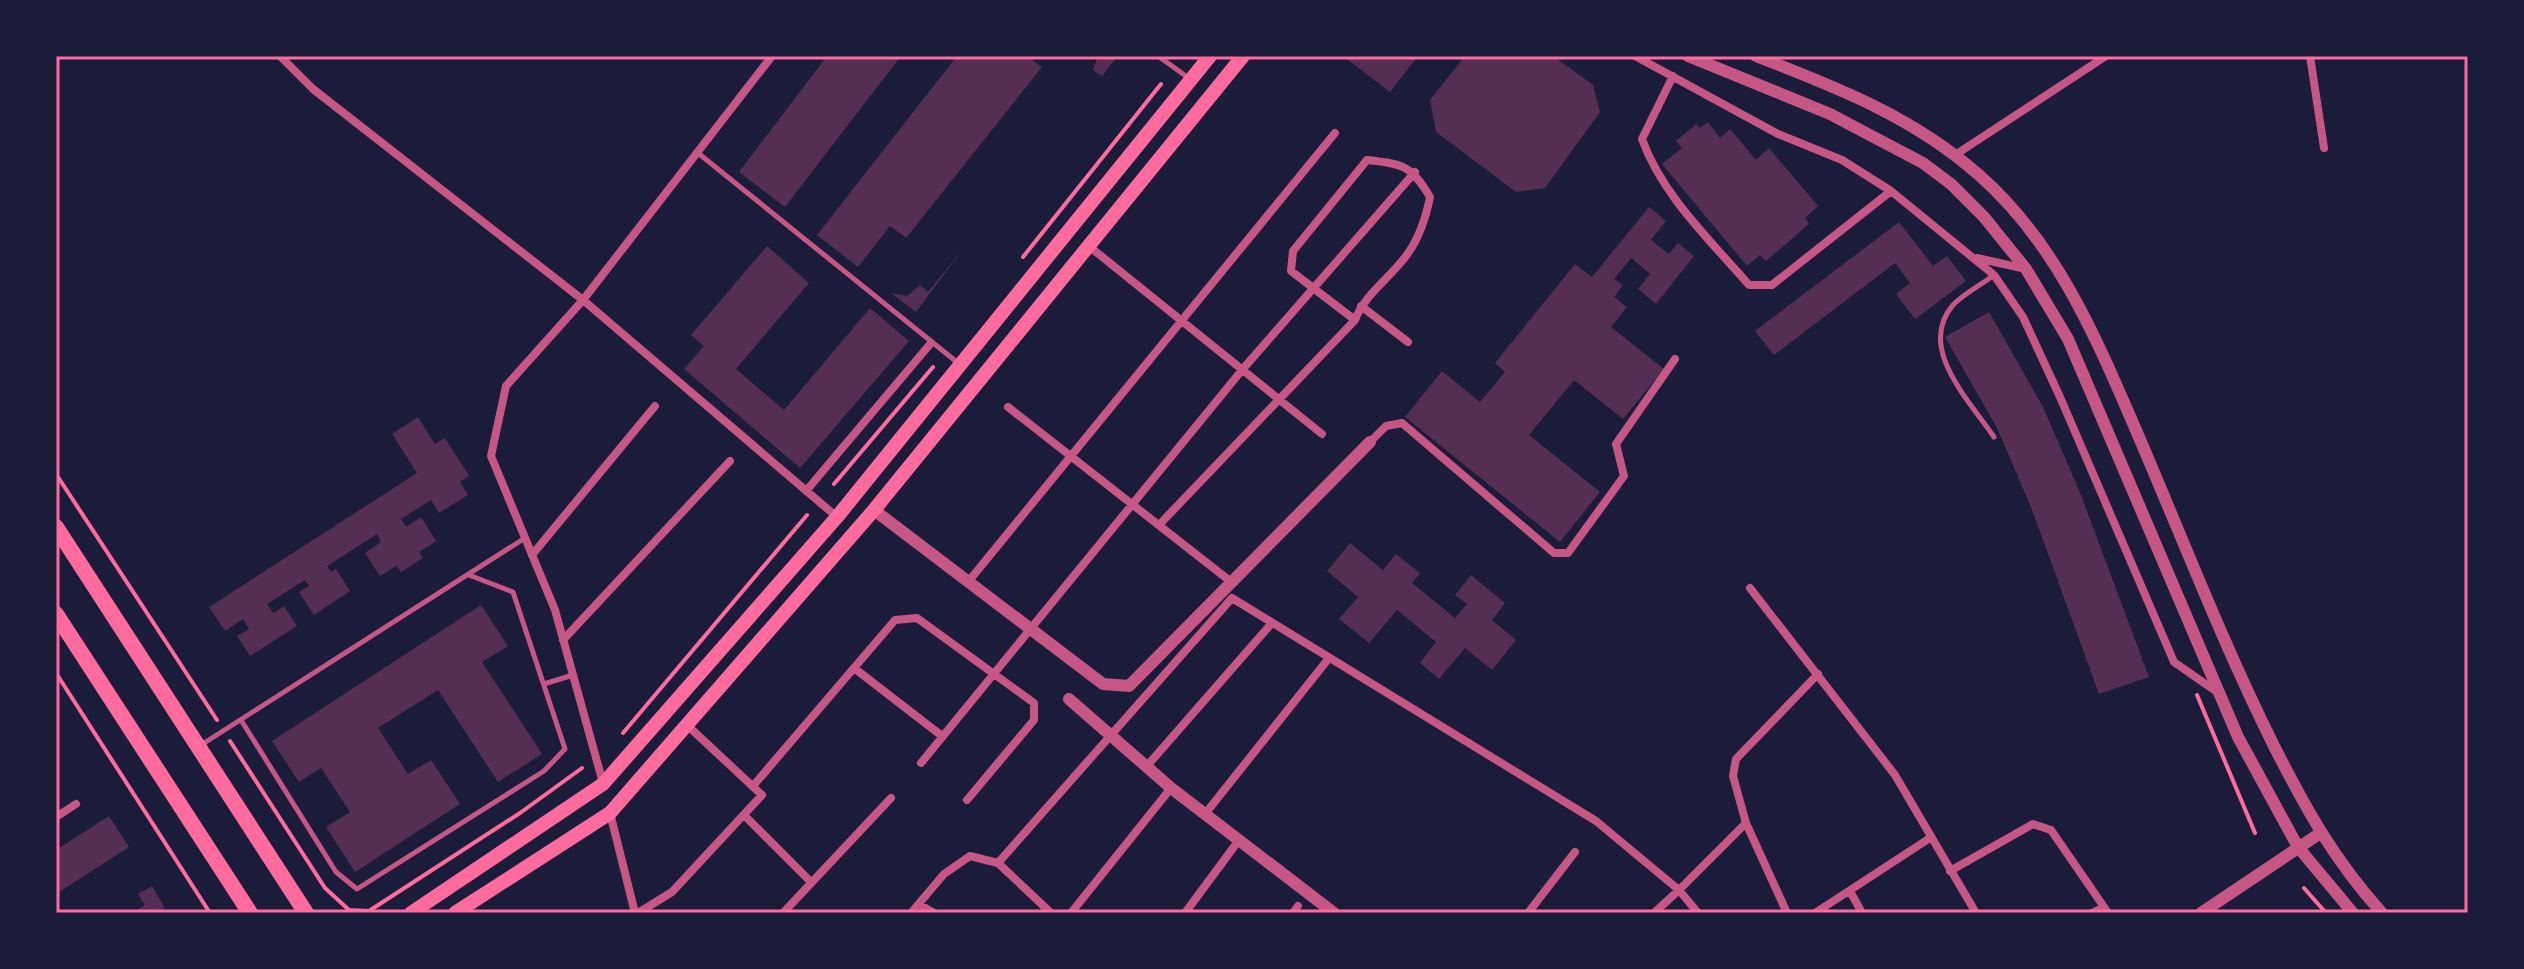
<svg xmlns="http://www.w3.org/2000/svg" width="2524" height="969" font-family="Manrope,sans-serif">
  <rect width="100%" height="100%" fill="#1b1b3a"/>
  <path fill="#542f53" d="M827,56H901L785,207L739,172Z
    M957,56H1027L1042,67L906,238L890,226L858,267L817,235Z
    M1098,56L1117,57L1102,76L1093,70Z
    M1343,56H1418L1390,92Z
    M1465,56H1553L1593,85L1600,112L1545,188L1516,192L1436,132L1430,100Z
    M1708,122L1720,138L1730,129L1756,160L1769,148L1818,206L1805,218L1809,224L1766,261L1760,255L1747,266L1662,164L1682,148L1676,141L1696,124L1700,128Z
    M1649,207L1666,221L1651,240L1669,254L1678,243L1694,256L1656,304L1638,289L1650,274L1631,258L1614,279L1623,285L1614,297L1627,307L1611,327L1664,369L1623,419L1574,380L1529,435L1600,492L1560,542L1405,417L1442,371L1480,402L1505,372L1495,363L1575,264L1592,277Z
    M1899,222L1933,266L1947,256L1966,281L1915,319L1896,294L1910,283L1895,263L1774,355L1755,331Z
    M767,246L809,283L736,369L784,410L870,308L909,341L800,468L684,369L704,346L691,335Z
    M963,249L916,312L891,293L907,296L920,285L928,292Z
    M1989,312L2043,407L2079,490L2149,677L2099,694L2031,507L1997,428L1945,337Z
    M418,417L435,444L445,438L469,476L460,482L468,495L439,513L431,500L401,519L406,527L421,517L436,541L419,552L423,558L401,572L396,566L380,576L365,553L381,542L377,534L327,566L331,572L336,569L350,591L314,615L299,592L309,586L305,580L267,604L273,613L284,606L297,626L250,656L237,636L249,629L243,619L225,631L209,607L417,473L392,434Z
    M1350,543L1383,570L1396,554L1420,573L1412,583L1455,618L1467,604L1455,595L1471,575L1505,603L1492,620L1516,640L1492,670L1465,648L1439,679L1420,663L1436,642L1397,610L1369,643L1339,619L1358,597L1327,571Z
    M481,605L508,646L482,662L542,754L498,782L438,690L378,728L408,774L431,760L460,804L355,872L326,827L350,812L321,768L299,782L272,741Z
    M109,816L129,847L56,894V850Z
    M152,886L165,908L157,913H132L145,905L138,894Z"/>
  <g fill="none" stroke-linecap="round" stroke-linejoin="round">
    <path stroke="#ff6b9d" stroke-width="4" d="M1023,257L1161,84
      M56,474L217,720
      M834,484L933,367
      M56,673L210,913
      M2197,695L2255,833
      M623,733L807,515
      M230,741L325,888L349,910L369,911L520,813L582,768
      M2304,888L2326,913"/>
    <path stroke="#c65784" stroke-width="5" d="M1158,56L1190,79
      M698,153L958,363
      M1994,275C1981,285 1963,294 1953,305C1916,348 1970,401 1994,437
      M544,684L573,675
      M241,720L336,872L357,889L544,771L565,749L513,592L469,575
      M201,745L525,538"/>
    <path stroke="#c65784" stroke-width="8" d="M280,56L313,89L583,300L837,517
      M1635,56L1778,134L1842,160L1891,191L1994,275L2023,317L2060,397L2174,662L2217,692
      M2310,56L2324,148
      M1673,76L1642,139C1662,195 1710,240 1749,285H1772L1891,191
      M1955,155L2106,56
      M1090,247L1322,434
      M1977,258L2026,269
      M1361,306L1408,342
      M1008,407L1230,581
      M1370,442L1386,426L1402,423L1554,553H1568L1624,476L1616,444L1675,359
      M806,491L931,343
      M1159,525L1355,320C1365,294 1390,278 1406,256C1419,239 1426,217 1430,197C1411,165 1403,164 1367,160L1293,251L1291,271L1355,320
      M532,555L655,406
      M968,582L1335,133
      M1750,588L1895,775L1976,913
      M563,640L730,461
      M854,668L942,736
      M921,763L1242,370L1415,172
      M1147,766L1272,623
      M603,783L555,610L491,456L506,386L583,300L772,56
      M753,786L895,620L917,618L1034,703V720L967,800
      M610,813L635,913
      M1205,814L1329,658
      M744,815L810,881
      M56,817L76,804
      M1746,823L1787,913
      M998,863L1232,598L1596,821L1679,890L1654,913
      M1950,871L2033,824L2051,830L2104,907
      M1850,891L1862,913
      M920,905L934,913
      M638,913L672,892L762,795L688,726
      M783,913L891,798
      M911,913L944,874L970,856L998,863L1051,913
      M1071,913L1171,788
      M1185,913L1239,840
      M1293,913L1298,906
      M1528,913L1575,852
      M1698,913L1679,890L1746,823L1733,776L1736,759L1818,674
      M1815,913L1930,838
      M2092,913L2104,907L2108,913"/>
    <path stroke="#c65784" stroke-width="12" d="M1688,56L1830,114L1923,163L1951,184L1984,217L2026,269L2068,339L2238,737L2298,847L2353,913
      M1756,56C1836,87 1914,117 1979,175C2052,239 2091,326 2129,414C2177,524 2220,638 2274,746C2306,809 2334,860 2382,913
      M874,510L1103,684L1129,686L1370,442
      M1069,699L1171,788L1334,913
      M2201,913L2319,834"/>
    <path stroke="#ff6b9d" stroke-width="14" d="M411,913L603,784L837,517L1210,56
      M455,913L610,813L874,510L1243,56"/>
    <path stroke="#ff6b9d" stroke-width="16" d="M56,527L306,913
      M56,614L250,913"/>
  </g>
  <rect width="2524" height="969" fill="none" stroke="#1b1b3a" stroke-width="116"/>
  <rect x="58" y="58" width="2408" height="853" fill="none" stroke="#ff6b9d" stroke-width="3"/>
</svg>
